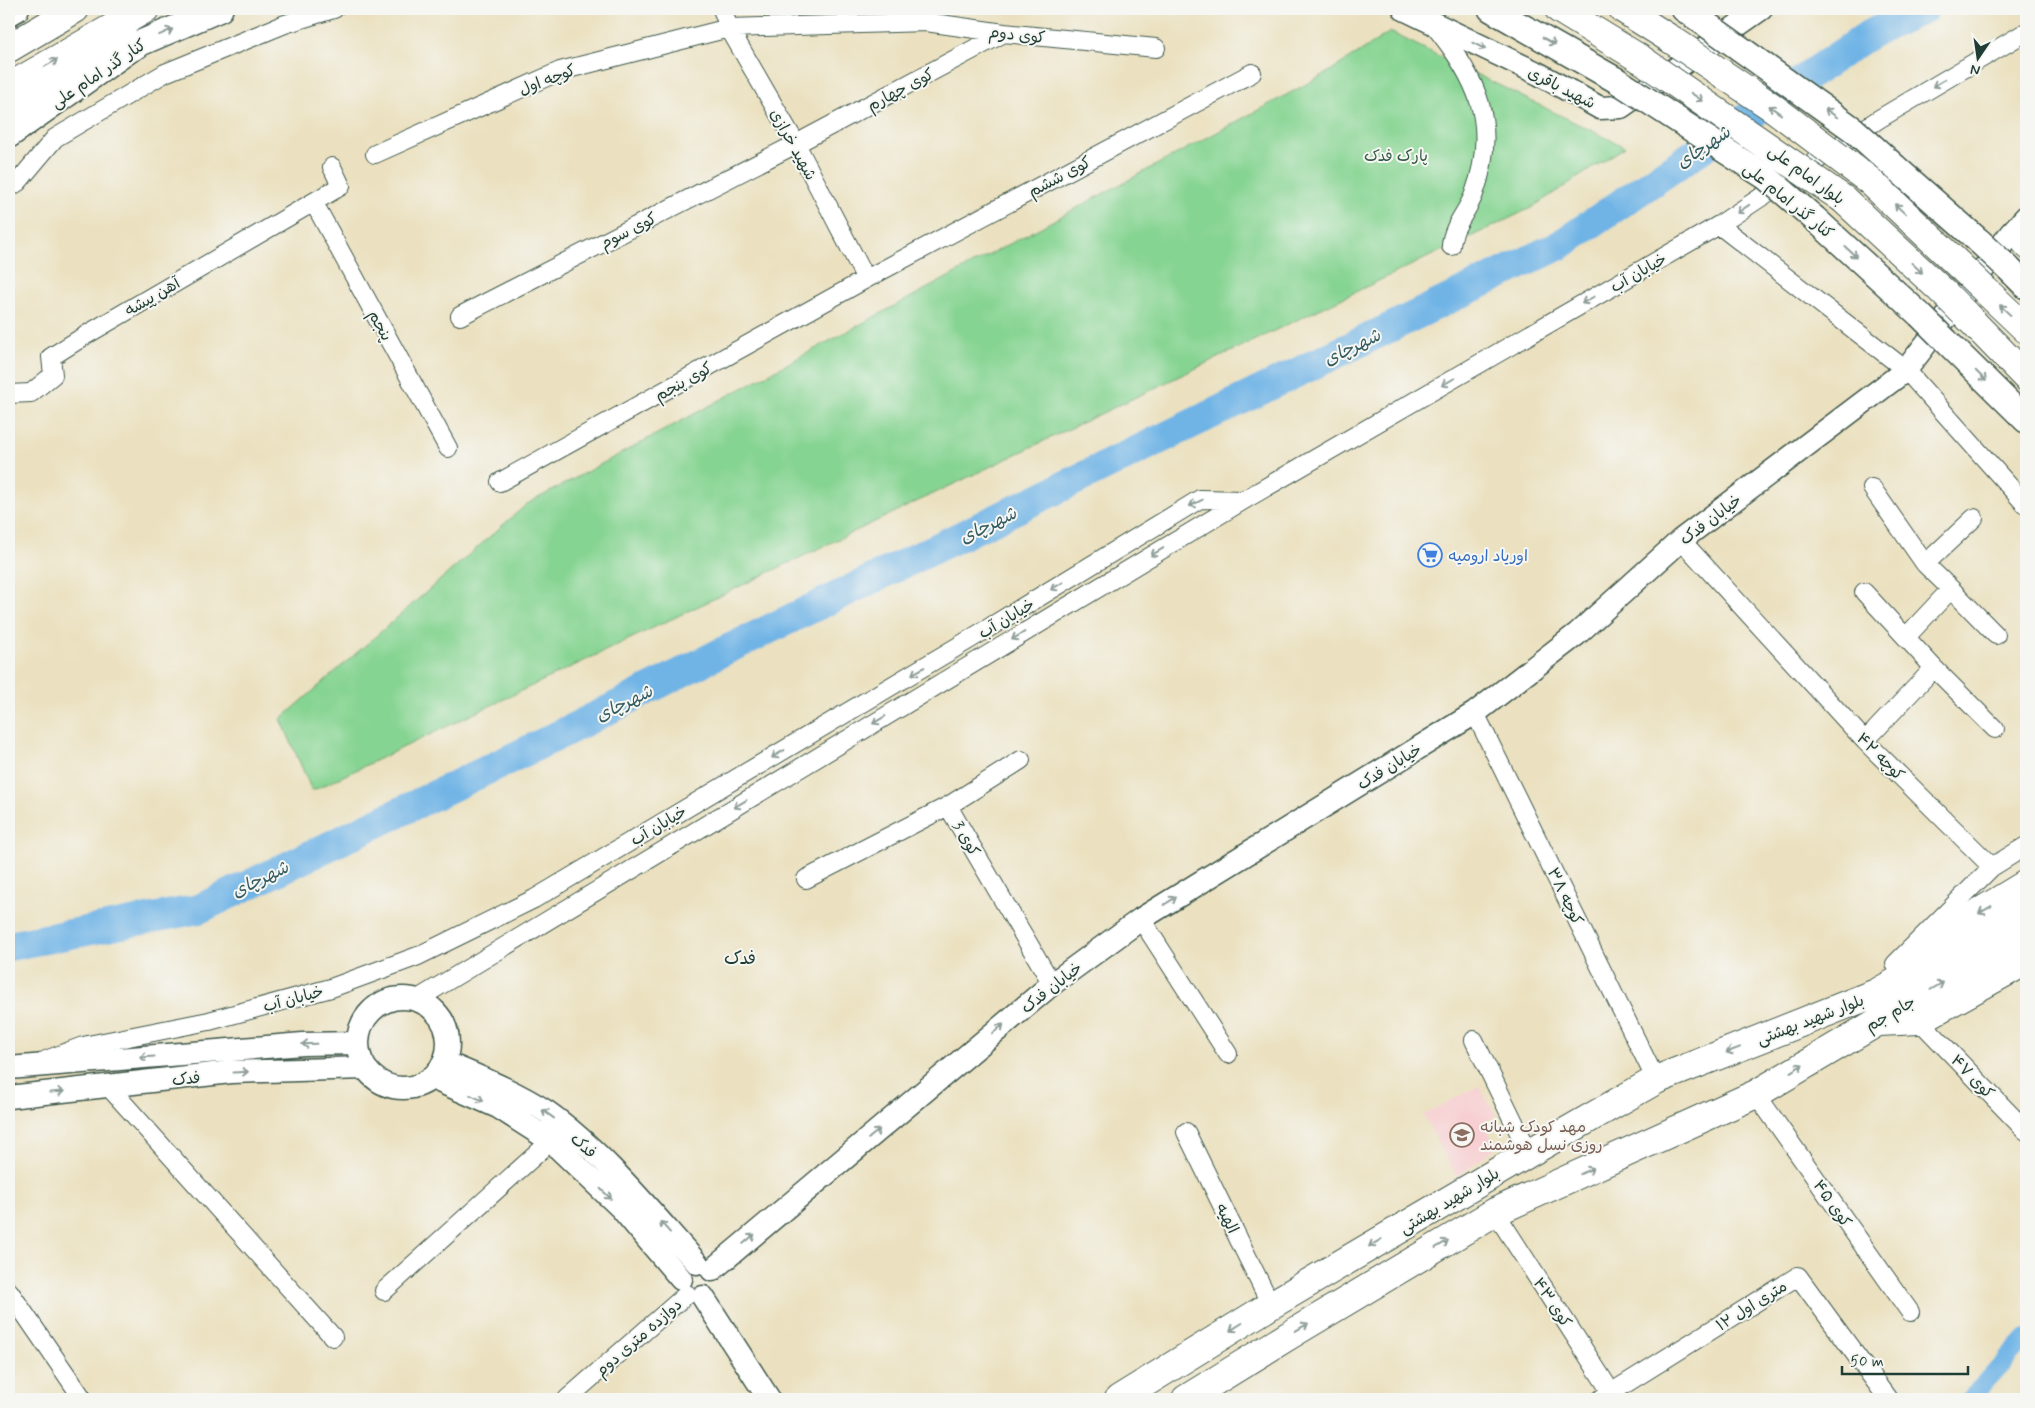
<svg xmlns="http://www.w3.org/2000/svg" width="2035" height="1408" font-family="Mynerve,'Playpen Sans Arabic',sans-serif">
  <rect width="100%" height="100%" fill="#f6f6f2"/>
  <filter id="ink" filterUnits="userSpaceOnUse"><feTurbulence type="fractalNoise" baseFrequency=".02" numOctaves="2"/><feDisplacementMap in="SourceGraphic" scale="10" xChannelSelector="R" yChannelSelector="G"/><feConvolveMatrix kernelMatrix="1 2 1 2 8 2 1 2 1" color-interpolation-filters="sRGB"/></filter>
  <filter id="wash" filterUnits="userSpaceOnUse"><feTurbulence type="fractalNoise" baseFrequency=".0096" numOctaves="4" result="noise"/><feDisplacementMap in="SourceGraphic" scale="20" xChannelSelector="R" yChannelSelector="G"/><feGaussianBlur stdDeviation="1.12" result="paint"/><feColorMatrix in="noise" values="0 0 0 0 0 0 0 0 0 0 0 0 0 0 0 0 0 1.4 0 .05"/><feComposite in="paint" operator="in"/></filter>
  <g filter="url(#wash)">
    <rect width="100%" height="100%" fill="#ebe1c0"/>
    <path fill="#f7cfd2" d="M1479,1086L1496,1115L1486,1122L1494,1149L1457,1177L1423,1115Z"/>
    <path fill="#86d492" stroke="#528863" d="M1390,32L1625,147L1531,208L312,791L281,719L527,504L1327,73Z"/>
    <g fill="none" stroke-linecap="round" stroke-linejoin="round">
      <path stroke="#70b4e6" stroke-width="18" d="M1970,1399L2026,1338"/>
      <path stroke="#70b4e6" stroke-width="30" d="M9,946L199,909L549,740L722,652L1560,245L1870,34L1924,9"/>
    </g>
  </g>
  <g filter="url(#ink)">
    <g fill="none" stroke-linecap="round" stroke-linejoin="round">
      <g stroke="#3e5649" stroke-width="20">
        <path id="minor" d="M722,9L729,28L796,144L866,279
          M1432,23C1478,78 1499,124 1474,194C1467,213 1452,226 1451,246
          M375,154L560,71L729,28L926,22L1004,33L1156,48
          M9,188L18,182L55,138L165,73L285,24L334,9
          M314,203L448,448
          M1719,225L1906,370L2026,505
          M2011,233L2026,250
          M460,316L796,144L1004,33
          M9,394L31,393L53,375L51,357L86,335L341,186L332,167
          M500,482L866,279L1252,73
          M1872,488L1925,564
          M1681,540L1865,741L1992,867
          M1951,589L1925,564L1974,518
          M1864,592L1934,668
          M1906,637L1951,589L1996,635
          M1475,713L1656,1080
          M1865,741L1934,668L1995,729
          M948,806L1021,760
          M806,879L948,806L1052,984
          M1141,919L1228,1054
          M1895,964L1992,867L2026,846
          M416,1000L1244,500L1719,225L1879,119L2026,32
          M1919,1020L2026,1131
          M1474,1040L1529,1153
          M46,1060L83,1046L209,1021L331,988L418,956L534,899L972,638L1200,499L1243,500
          M108,1086L333,1337
          M1756,1094L1910,1312
          M1186,1132L1271,1305
          M1495,1212L1611,1392
          M9,1291L83,1399
          M384,1291L551,1141
          M567,1399L687,1294
          M1601,1399L1798,1276L1888,1399"/>
      </g>
      <g stroke="#3e5649" stroke-width="25">
        <path id="tertiary" d="M1404,9L1539,74L1600,108L1621,107L1761,9
          M358 1043a45 45 0 1 1 90 0a45 45 0 1 1-90 0Z
          M444,1062C479,1077 515,1091 547,1112C602,1151 652,1213 697,1263
          M9,1068L303,1044L357,1043
          M432,1078L498,1107L551,1141L621,1208L681,1279
          M9,1097L231,1072L365,1068
          M712,1270L1052,984L1141,919L1475,713L1577,634L1681,540L1906,370L2011,233L2026,217
          M703,1297L769,1399"/>
      </g>
      <g stroke="#3e5649" stroke-width="28">
        <path id="secondary" d="M1491,9L1616,80
          M1684,9L1699,19
          M9,13L16,9
          M9,135L136,45L220,9
          M1895,167L1980,242
          M1815,219L1920,315
          M2007,267L2026,286
          M1946,341L2026,420"/>
      </g>
      <g stroke="#3e5649" stroke-width="30">
        <path id="primary" d="M1924,946L2026,884
          M1879,1022L1919,1020L2026,961
          M1119,1399L1271,1305L1529,1153L1656,1080L1876,993L2026,910
          M1186,1399L1293,1333L1495,1212L1756,1094L2026,934"/>
      </g>
      <g stroke="#3e5649" stroke-width="30">
        <path id="trunk" d="M1559,9L1642,60
          M1623,9L1672,40
          M9,48L75,9
          M9,87L145,9
          M9,113L81,68L136,45
          M1870,181L1960,266
          M1843,199L1942,291
          M1985,290L2026,329
          M1964,313L2026,377"/>
      </g>
      <use href="#minor" stroke="#fff" stroke-width="18"/>
      <use href="#tertiary" stroke="#fff" stroke-width="22"/>
      <use href="#secondary" stroke="#fff" stroke-width="25"/>
      <use href="#primary" stroke="#fff" stroke-width="28"/>
      <use href="#trunk" stroke="#fff" stroke-width="28"/>
      <g stroke="#3e5649" stroke-width="28" stroke-linecap="butt">
        <path id="secondary-bridge" d="M1699,19L1854,130L1895,167
          M1616,80L1766,177L1815,219
          M1980,242L2007,267
          M1920,315L1946,341"/>
      </g>
      <g stroke="#3e5649" stroke-width="30" stroke-linecap="butt">
        <path id="trunk-bridge" d="M1672,40L1772,107L1870,181
          M1642,60L1843,199
          M1960,266L1985,290
          M1942,291L1964,313"/>
      </g>
      <use href="#secondary-bridge" stroke="#fff" stroke-width="25"/>
      <use href="#trunk-bridge" stroke="#fff" stroke-width="28"/>
    </g>
    <defs><path id="oneway-shaft" d="M-6 0H5M1.5-3L5.5 0L1.5 3" fill="none" stroke-width="1.6" stroke-linecap="round" stroke-linejoin="round" transform="scale(1.25)"/></defs>
    <g stroke="#8f9e9a">
      <use href="#oneway-shaft" transform="translate(166 32) rotate(-24)"/>
      <use href="#oneway-shaft" transform="translate(1549 41) rotate(29)"/>
      <use href="#oneway-shaft" transform="translate(1479 46) rotate(26)"/>
      <use href="#oneway-shaft" transform="translate(51 63) rotate(-30)"/>
      <use href="#oneway-shaft" transform="translate(1939 83) rotate(150)"/>
      <use href="#oneway-shaft" transform="translate(1697 97) rotate(34)"/>
      <use href="#oneway-shaft" transform="translate(1775 110) rotate(-144)"/>
      <use href="#oneway-shaft" transform="translate(1831 113) rotate(-145)"/>
      <use href="#oneway-shaft" transform="translate(1743 209) rotate(146)"/>
      <use href="#oneway-shaft" transform="translate(1900 209) rotate(-137)"/>
      <use href="#oneway-shaft" transform="translate(1851 252) rotate(42)"/>
      <use href="#oneway-shaft" transform="translate(1917 268) rotate(43)"/>
      <use href="#oneway-shaft" transform="translate(1588 300) rotate(150)"/>
      <use href="#oneway-shaft" transform="translate(2005 310) rotate(-137)"/>
      <use href="#oneway-shaft" transform="translate(1981 376) rotate(45)"/>
      <use href="#oneway-shaft" transform="translate(1448 382) rotate(150)"/>
      <use href="#oneway-shaft" transform="translate(1196 503) rotate(154)"/>
      <use href="#oneway-shaft" transform="translate(1157 552) rotate(149)"/>
      <use href="#oneway-shaft" transform="translate(1057 586) rotate(149)"/>
      <use href="#oneway-shaft" transform="translate(1018 636) rotate(149)"/>
      <use href="#oneway-shaft" transform="translate(918 671) rotate(149)"/>
      <use href="#oneway-shaft" transform="translate(879 720) rotate(149)"/>
      <use href="#oneway-shaft" transform="translate(778 754) rotate(149)"/>
      <use href="#oneway-shaft" transform="translate(740 804) rotate(149)"/>
      <use href="#oneway-shaft" transform="translate(1170 901) rotate(-32)"/>
      <use href="#oneway-shaft" transform="translate(1985 910) rotate(149)"/>
      <use href="#oneway-shaft" transform="translate(1937 986) rotate(-30)"/>
      <use href="#oneway-shaft" transform="translate(998 1029) rotate(-40)"/>
      <use href="#oneway-shaft" transform="translate(309 1044) rotate(178)"/>
      <use href="#oneway-shaft" transform="translate(1733 1050) rotate(159)"/>
      <use href="#oneway-shaft" transform="translate(147 1057) rotate(176)"/>
      <use href="#oneway-shaft" transform="translate(1797 1068) rotate(-31)"/>
      <use href="#oneway-shaft" transform="translate(241 1072) rotate(-3)"/>
      <use href="#oneway-shaft" transform="translate(57 1092) rotate(-6)"/>
      <use href="#oneway-shaft" transform="translate(477 1098) rotate(24)"/>
      <use href="#oneway-shaft" transform="translate(548 1114) rotate(-144)"/>
      <use href="#oneway-shaft" transform="translate(874 1134) rotate(-40)"/>
      <use href="#oneway-shaft" transform="translate(1587 1171) rotate(-25)"/>
      <use href="#oneway-shaft" transform="translate(606 1194) rotate(44)"/>
      <use href="#oneway-shaft" transform="translate(665 1227) rotate(-132)"/>
      <use href="#oneway-shaft" transform="translate(749 1239) rotate(-40)"/>
      <use href="#oneway-shaft" transform="translate(1375 1243) rotate(149)"/>
      <use href="#oneway-shaft" transform="translate(1442 1244) rotate(-31)"/>
      <use href="#oneway-shaft" transform="translate(1236 1327) rotate(148)"/>
      <use href="#oneway-shaft" transform="translate(1302 1327) rotate(-31)"/>
    </g>
  </g>
  <defs>
    <g id="supermarket-ring" transform="scale(1.25)"><circle r="9.5" fill="#f6f6f2" stroke="#3f7fe0" stroke-width="1.5"/><path d="M-6-5.5h2.5l.6 2H6L4.5 2H-2.5L-4.4-4H-6ZM-1.5 3.2a1.3 1.3 0 1 0 .1 0ZM3 3.2a1.3 1.3 0 1 0 .1 0Z" fill="#3f7fe0"/></g>
    <g id="school-ring" transform="scale(1.25)"><circle r="9.5" fill="#f6f6f2" stroke="#8d6e63" stroke-width="1.5"/><path d="M0-5L7-2L0 1L-7-2ZM-4 1L0 2.5L4 1V4Q0 6-4 4Z" fill="#8d6e63"/></g>
  </defs>
  <g fill-rule="evenodd">
    <use href="#supermarket-ring" x="1430" y="555"/>
    <use href="#school-ring" x="1462" y="1135"/>
  </g>
  <g text-anchor="middle" stroke-width="4" stroke-linejoin="round" paint-order="stroke">
    <g font-size="16" fill="#1f3d34" stroke="#f6f6f2">
      <text transform="translate(1017 34) rotate(6)" y="6">کوی دوم</text>
      <text transform="translate(98 73) rotate(-34)" y="6">کنار گذر امام علی</text>
      <text transform="translate(547 79) rotate(-21)" y="6">کوچه اول</text>
      <text transform="translate(1562 87) rotate(27)" y="6">شهید باقری</text>
      <text transform="translate(900 89) rotate(-28)" y="6">کوی چهارم</text>
      <text transform="translate(794 144) rotate(61)" y="6">شهید خرازی</text>
      <text transform="translate(1807 174) rotate(36)" y="6">بلوار امام علی</text>
      <text transform="translate(1059 176) rotate(-28)" y="6">کوی ششم</text>
      <text transform="translate(1789 200) rotate(39)" y="6">کنار گذر امام علی</text>
      <text transform="translate(628 230) rotate(-27)" y="6">کوی سوم</text>
      <text transform="translate(1638 272) rotate(-30)" y="6">خیابان آب</text>
      <text transform="translate(152 296) rotate(-30)" y="6">آهن پیشه</text>
      <text transform="translate(381 325) rotate(61)" y="6">پنجم</text>
      <text transform="translate(683 381) rotate(-29)" y="6">کوی پنجم</text>
      <text transform="translate(1710 519) rotate(-37)" y="6">خیابان فدک</text>
      <text transform="translate(1006 618) rotate(-31)" y="6">خیابان آب</text>
      <text transform="translate(1881 756) rotate(45)" y="6">کوچه ۴۲</text>
      <text transform="translate(1389 766) rotate(-32)" y="6">خیابان فدک</text>
      <text transform="translate(658 825) rotate(-31)" y="6">خیابان آب</text>
      <text transform="translate(967 838) rotate(60)" y="6">کوی 3</text>
      <text transform="translate(1566 896) rotate(64)" y="6">کوچه ۳۸</text>
      <text transform="translate(1051 987) rotate(-38)" y="6">خیابان فدک</text>
      <text transform="translate(293 998) rotate(-15)" y="6">خیابان آب</text>
      <text transform="translate(1890 1013) rotate(-30)" y="6">جام جم</text>
      <text transform="translate(1810 1019) rotate(-21)" y="6">بلوار شهید بهشتی</text>
      <text transform="translate(1973 1076) rotate(46)" y="6">کوی ۴۷</text>
      <text transform="translate(186 1078) rotate(-6)" y="6">فدک</text>
      <text transform="translate(584 1145) rotate(42)" y="6">فدک</text>
      <text transform="translate(1449 1200) rotate(-31)" y="6">بلوار شهید بهشتی</text>
      <text transform="translate(1833 1203) rotate(55)" y="6">کوی ۴۵</text>
      <text transform="translate(1228 1218) rotate(64)" y="6">الهیه</text>
      <text transform="translate(1553 1302) rotate(57)" y="6">کوی ۴۳</text>
      <text transform="translate(1751 1305) rotate(-32)" y="6">۱۲ متری اول</text>
      <text transform="translate(638 1337) rotate(-41)" y="6">دوازده متری دوم</text>
    </g>
    <g font-size="16" fill="#345b47" stroke="#f6f6f2">
      <text x="1396" y="161">پارک فدک</text>
    </g>
    <g font-size="16" fill="#366cbe" stroke="#f6f6f2" text-anchor="start">
      <text x="1448" y="561">اوریاد ارومیه</text>
    </g>
    <g font-size="16" fill="#785e54" stroke="#f6f6f2" text-anchor="start">
      <text x="1480" y="1132">مهد کودک شبانه<tspan x="1480" dy="18">روزی نسل هوشمند</tspan></text>
    </g>
    <g font-size="18" font-style="italic" fill="#335b60" stroke="#f6f6f2">
      <text transform="translate(1703 147) rotate(-34)" y="6">شهرچای</text>
      <text transform="translate(1352 347) rotate(-26)" y="6">شهرچای</text>
      <text transform="translate(988 525) rotate(-26)" y="6">شهرچای</text>
      <text transform="translate(624 703) rotate(-26)" y="6">شهرچای</text>
      <text transform="translate(260 879) rotate(-26)" y="6">شهرچای</text>
    </g>
    <g font-size="18" fill="#1f3d34" stroke="#f6f6f2">
      <text x="740" y="964">فدک</text>
    </g>
  </g>
  <rect width="2035" height="1408" fill="none" stroke="#f6f6f2" stroke-width="30"/>
  <g transform="translate(1978 58) rotate(193)" stroke="#f6f6f2" stroke-width="4" paint-order="stroke">
  <path d="M0-4L9 19L0 12L-9 19Z" fill="#1f3d34"/>
  <text y="-8" font-size="14" font-weight="bold" text-anchor="middle" fill="#1f3d34">N</text>
  </g>
  <path d="M1842 1366v8h126v-8" fill="none" stroke="#1f3d34" stroke-width="2.5"/>
  <text x="1850" y="1366" font-size="15" fill="#1f3d34" stroke="#f6f6f2" stroke-width="4" paint-order="stroke">50 m</text>
</svg>
